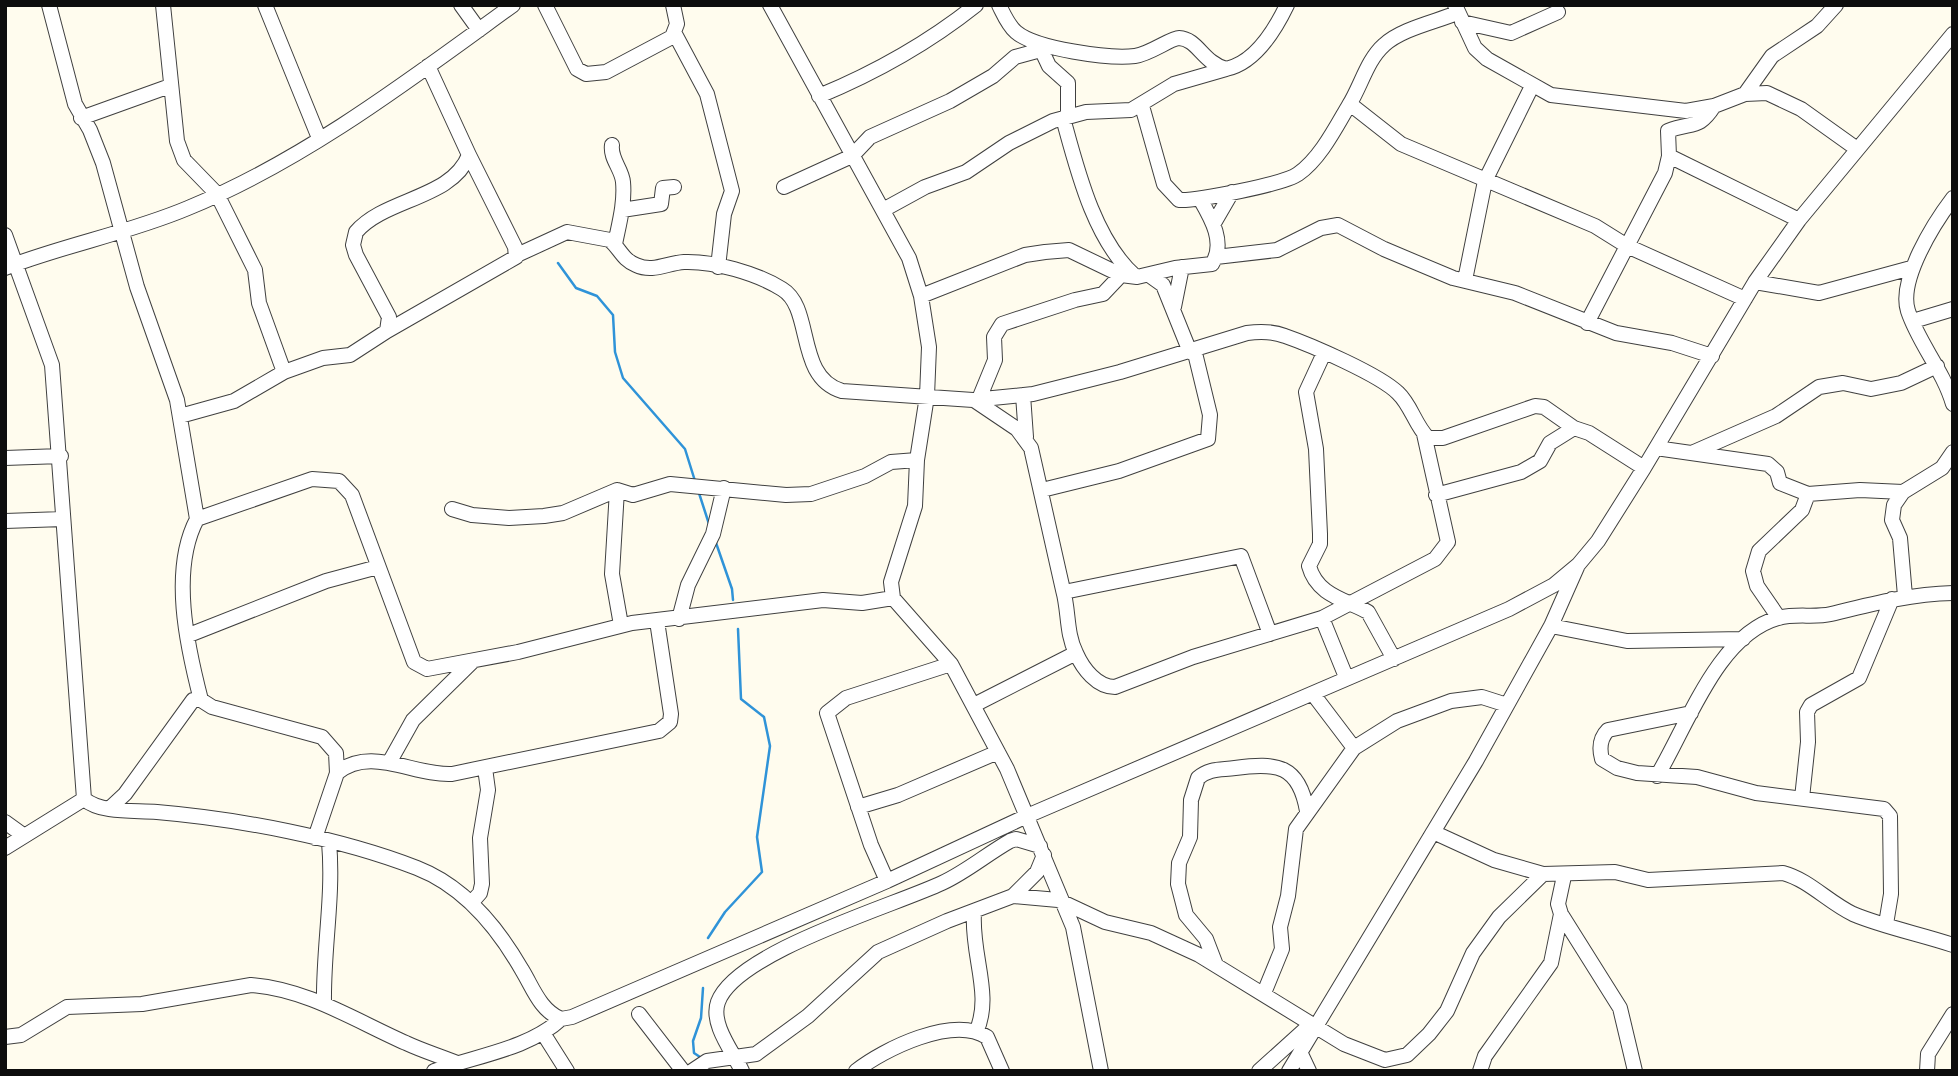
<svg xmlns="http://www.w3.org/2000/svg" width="1958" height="1076" font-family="'Crimson Pro',serif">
  <rect width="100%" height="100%" fill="#fffcee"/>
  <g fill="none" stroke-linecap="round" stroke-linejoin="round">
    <path stroke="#2f93d8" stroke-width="2.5" d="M558,263L576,288L597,296L613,315L615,352L623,378L685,449L695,481
      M698,490L709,524
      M715,540L732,589L733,600
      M708,938L725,912L762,872L757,837L770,746L764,717L741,699L738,629
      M703,1059L694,1053L693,1041L701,1018L703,988"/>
    <g stroke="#404040" stroke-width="16">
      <path id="minor" d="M49,5L75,104L90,130L103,163L137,287L177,400L197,519
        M163,5L177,141L184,160L217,194L255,270L259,303L284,372
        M265,5L319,138
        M461,5L479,30
        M545,5L577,69L586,74L606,72L672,37L677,24L673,5
        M770,5L909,258L921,296L929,347L927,396L917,460L915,506L891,582L893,598L951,664L1007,769L1073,927L1101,1071
        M999,5C1004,15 1008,25 1016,32C1036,49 1109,59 1135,56C1150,54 1171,38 1179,38C1198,39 1202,62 1226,69C1255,63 1275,30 1287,5
        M1455,5L1475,48L1487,59L1551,95L1686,111L1714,106L1745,94L1767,93L1801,109L1857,149
        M1462,22L1511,33L1558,12
        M675,34L707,94L732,191L724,214L718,267
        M1041,49L1049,66L1068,83V116
        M1745,94L1772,56L1817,26L1836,5
        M819,96C877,72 927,44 976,5
        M1350,104L1401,144L1595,226L1627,246L1745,299
        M1142,106L1164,184L1179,200C1197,201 1284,184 1298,174C1320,159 1336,127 1349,105C1361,86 1367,60 1384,45C1401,29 1435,22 1457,13
        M81,118L170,86
        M1063,118C1077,169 1094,240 1135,276
        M612,145C610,159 622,169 623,182C625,203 619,224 615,244
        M1669,156L1668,131C1692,121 1698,131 1714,106
        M784,187L852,156L870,137L950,101L993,76L1015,57L1048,48
        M1953,198C1934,223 1898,280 1908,311C1919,344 1943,370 1953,404
        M622,210L661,204L663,188L674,187
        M883,210L925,187L966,172L1009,143L1053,121L1086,112L1131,110L1174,84L1226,69
        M1214,223L1232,192
        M5,235L52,365L84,799C102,814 135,810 157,812C239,819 340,838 417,868C463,886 498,928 522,970C533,988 540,1010 561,1019L572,1017L887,881L1027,816L1509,609L1554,585L1578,565
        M517,255L567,232L610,240C620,249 623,260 636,265C653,273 667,263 684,262C714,261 756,273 782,289C814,308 795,377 842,391L973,400L1033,394L1120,372L1247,333C1261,331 1272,331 1285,336C1311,345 1380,375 1398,393C1411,405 1415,425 1428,438H1443L1535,406L1544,407L1574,428L1589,433L1644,468
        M1216,257L1277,250L1321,228L1338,225L1384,249L1453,278L1515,293L1616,333L1672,343L1712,356
        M5,268C64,245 129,233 188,208C305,160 411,79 513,5
        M1149,275L1163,285L1190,352
        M1465,280L1485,181L1532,86
        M1755,282L1819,293L1911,268
        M921,296L1025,255L1045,252L1069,250L1121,275L1137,277L1175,268L1212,264C1226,243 1211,218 1200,199
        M1174,307L1182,267
        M1913,321L1953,309
        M1587,323L1665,173L1669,156L1799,220
        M387,331L516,257L515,247L469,155
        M1324,353L1306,392L1316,449L1320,534V544L1309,566C1317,596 1347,600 1368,612L1394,659
        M1023,395L1026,437
        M979,399L995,360L994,337L1002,324L1075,300L1103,294L1121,275
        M974,400L1017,429L1031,448C1042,495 1052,543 1063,590C1069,611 1066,633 1076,653C1083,669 1097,687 1115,687L1193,657L1322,618L1435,559L1448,542L1424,434
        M180,416L234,401L284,372L323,358L350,355L387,331L389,317L356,255L353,245L356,232C385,198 452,199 469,155L428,66
        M1656,448L1768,464L1777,472L1780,483L1808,494L1860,490L1903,492
        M1694,452L1776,416L1819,387L1843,383L1871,389L1901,383L1937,366
        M5,458L61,456
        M617,490L612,574L621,625
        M1042,490L1119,471L1208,439L1210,415L1194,349
        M1436,495L1521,472L1540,461L1550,443L1574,428
        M452,509L472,515L509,518L544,516L563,513L617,490L633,495L670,484L786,495L811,494L865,476L891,462L917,460
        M5,521L63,519
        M1064,592L1241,556L1270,634
        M1905,596L1900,538L1892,520L1894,505L1903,492L1942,468L1953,452
        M1322,618L1346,677
        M1779,618L1757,586L1753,571L1759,551L1802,510L1808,494
        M679,619L688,585L713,534L724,488
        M657,621L671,714L670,722L659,731L452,774C414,776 370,745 337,773L336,753L322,737L212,707L201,700C187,646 170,570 197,519L312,479L339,481L352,495L414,662L427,669L518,652L632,623L823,600L862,603L893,598
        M1551,626L1627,641L1743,639
        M189,635L326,581L378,567
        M1313,694L1354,748
        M974,705L1076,653
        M1691,713L1608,730C1600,738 1599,748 1602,759L1617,768L1637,773L1697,777L1756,793L1884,809L1890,816L1891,894L1886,924
        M389,763L413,720L473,661
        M1657,776C1687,727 1717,635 1778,618C1796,613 1814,618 1831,614C1872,604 1910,594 1953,593
        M1802,798L1808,742L1807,712L1811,705L1859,678L1892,599
        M858,807L898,795L998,752
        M110,808L125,794L193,700H201
        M5,822L23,835
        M1433,832L1494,860L1543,874L1615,872L1648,880L1783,873C1809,880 1828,902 1853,914C1884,927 1920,934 1953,945
        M315,838L337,773
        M5,848L84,799
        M1564,876L1558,904L1561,914L1620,1008L1635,1071
        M887,881L871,845L827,713L846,698L951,664
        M1013,896L1058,900L1105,922L1151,933L1199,955L1344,1044L1385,1060L1407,1055L1429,1034L1447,1011L1473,953L1499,917L1543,874
        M472,902L480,893L482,884L480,838L488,790L485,768
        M974,913C971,955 993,996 976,1032
        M1216,965L1206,939L1186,915L1178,884L1179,863L1190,837L1191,800L1198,778C1209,768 1221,770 1235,768C1277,762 1299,765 1307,811
        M1264,993L1282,949L1280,927L1288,896L1296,829L1354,748L1397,721L1451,701L1482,697L1507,705
        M324,1003C323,949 334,896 329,842
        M639,1014L683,1071
        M543,1033L567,1071
        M5,1037L21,1035L67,1007L142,1004L251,985C307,989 356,1021 406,1043C423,1051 440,1056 457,1063
        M1301,1054L1309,1071
        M434,1071C475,1056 529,1049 561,1019
        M692,1071L707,1061L756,1054L808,1016L878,952L947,921L1013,896L1037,872L1044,855
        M742,1071C733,1052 710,1024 718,1002C736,952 893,906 942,883C966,872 987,854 1010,841L1016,839L1040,846
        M856,1071C884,1049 953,1015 987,1037L1002,1071
        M1259,1071L1310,1025
        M1289,1071L1476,761L1551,626L1578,565L1598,541L1644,468L1755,282L1799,220L1953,34
        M1480,1071L1485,1056L1551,963L1561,914
        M1927,1071L1928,1054L1953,1014"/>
    </g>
    <use href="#minor" stroke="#fff" stroke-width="14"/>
  </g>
  <rect width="1958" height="1076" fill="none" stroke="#0d0d0d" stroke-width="14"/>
</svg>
